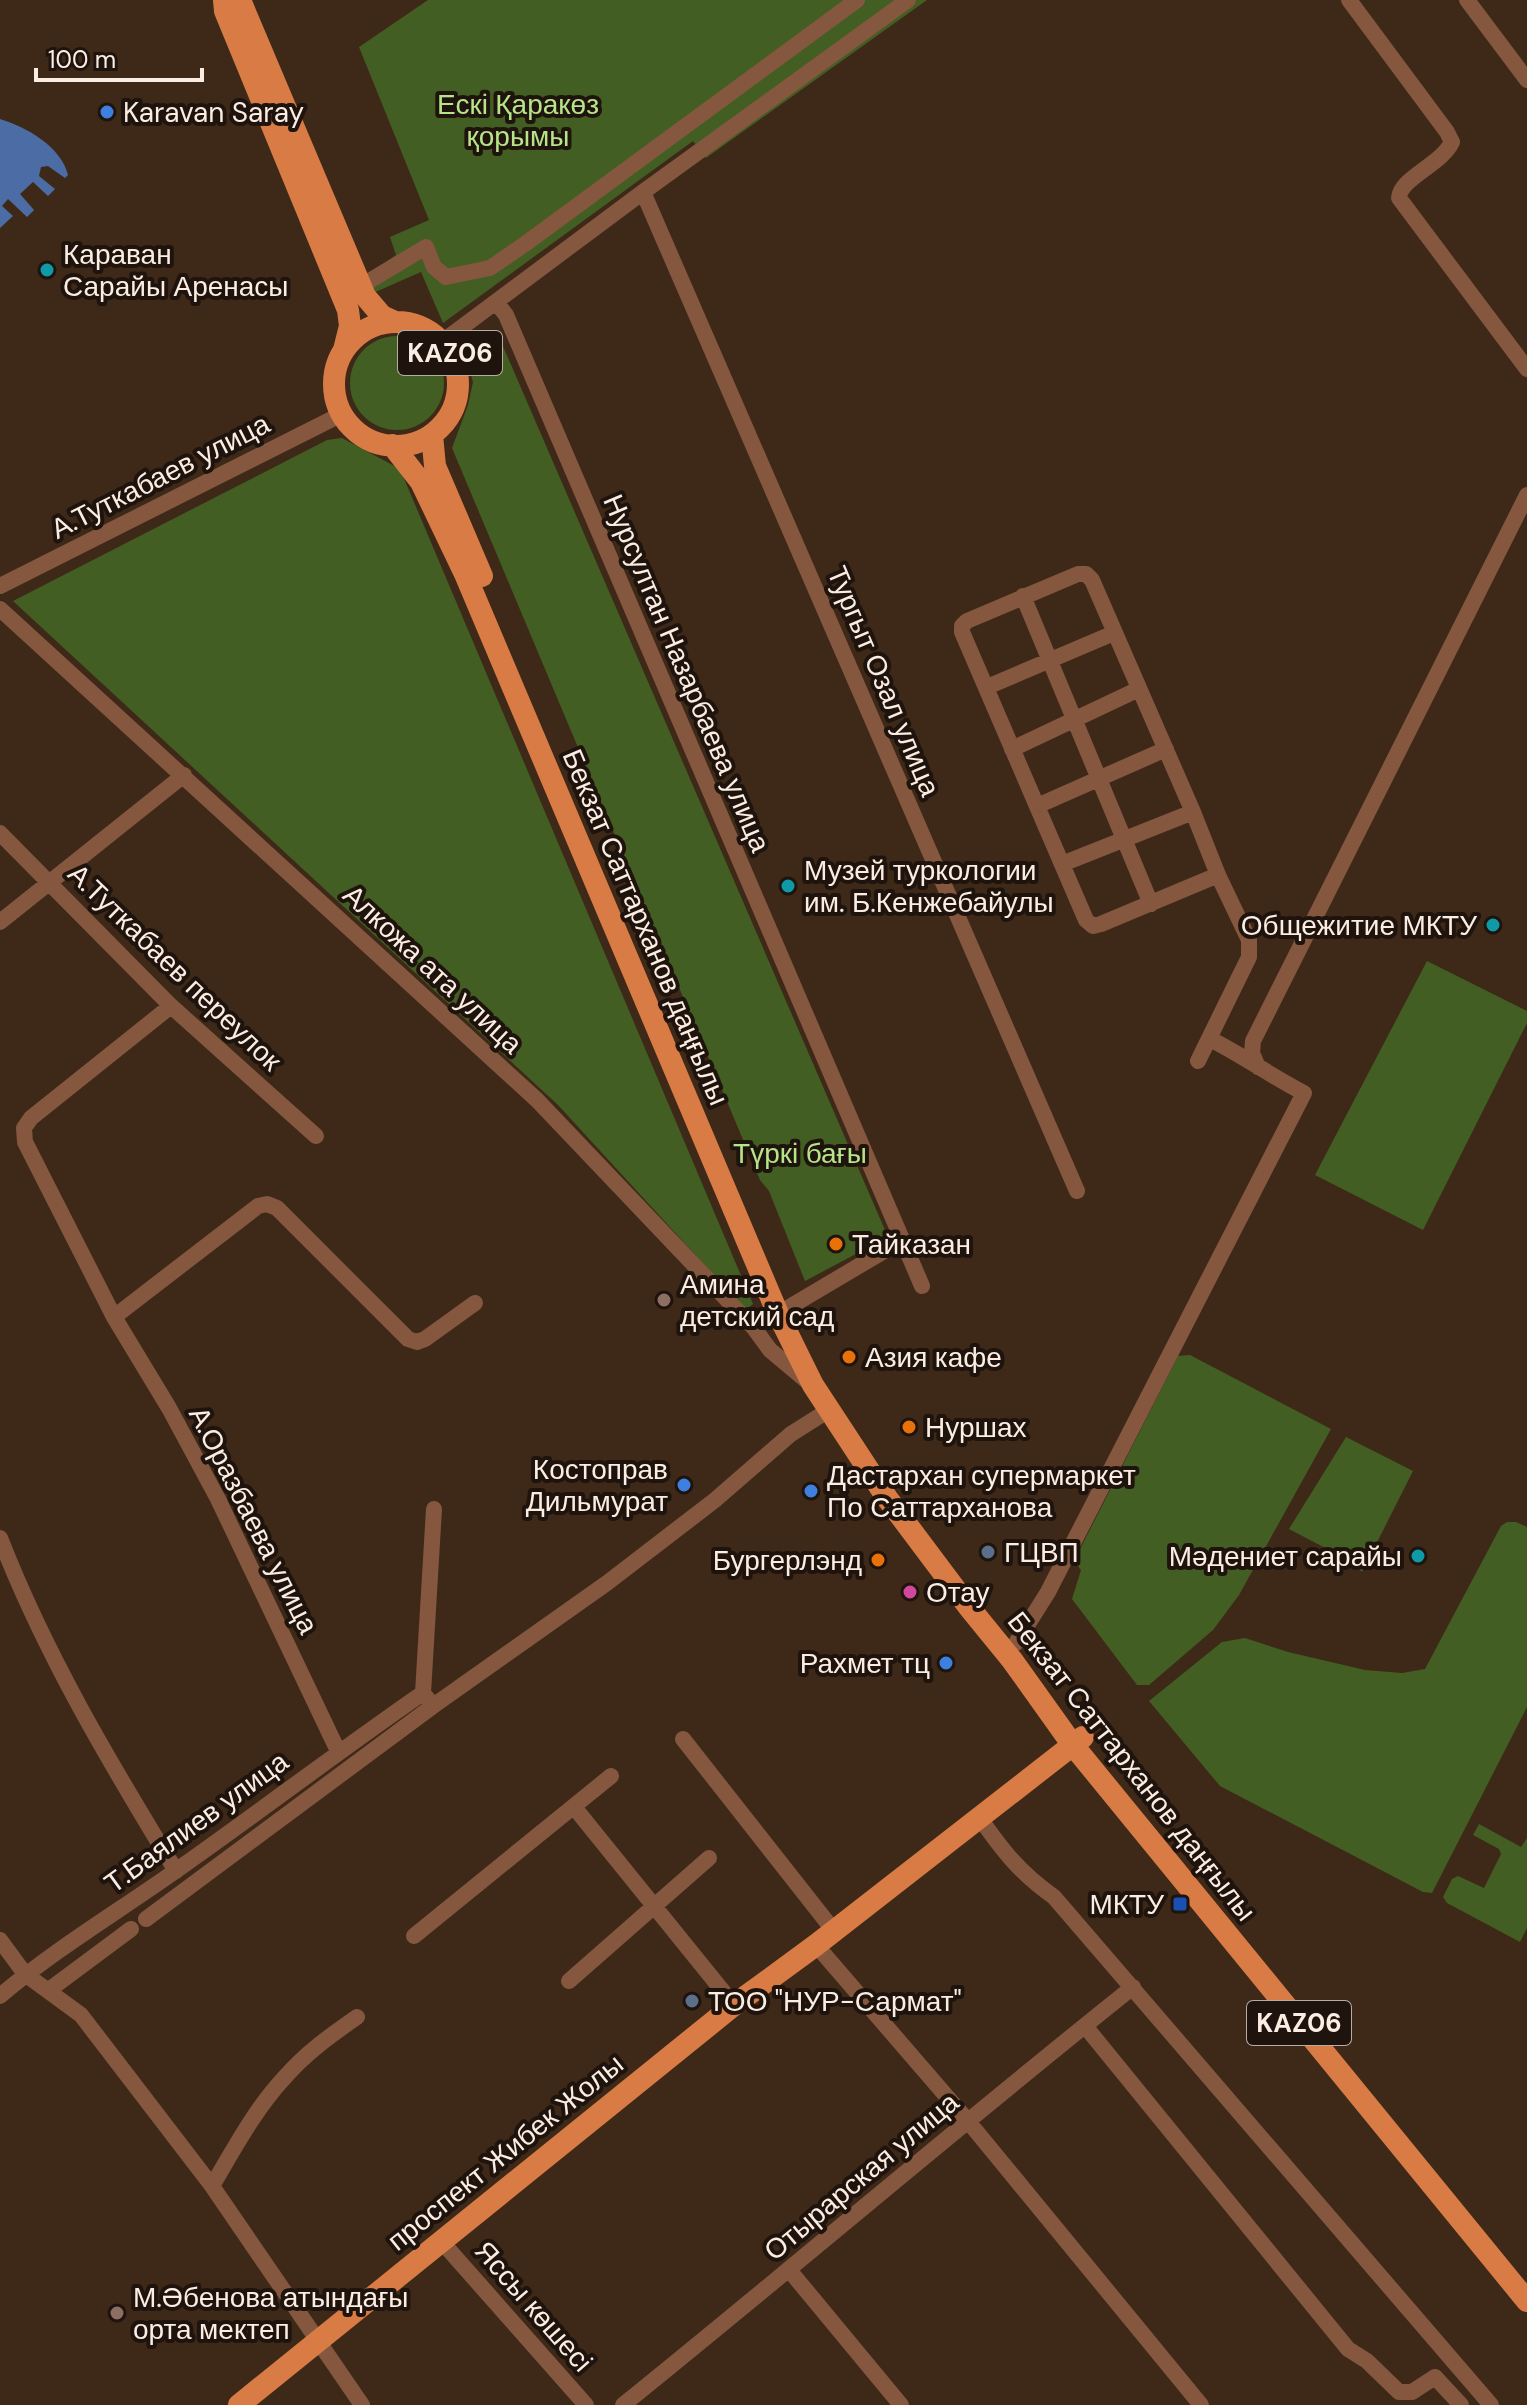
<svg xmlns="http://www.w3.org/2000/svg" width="1527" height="2405" font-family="'DM Sans',sans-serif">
  <rect width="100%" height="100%" fill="#3e2919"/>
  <path fill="#425e22" d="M428,0H927L706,158L693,141L443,323L421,272L373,293L365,277L396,255L390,237L429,220L359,47Z
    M350 383a47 47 0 1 1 94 0a47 47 0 1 1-94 0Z
    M499,337L888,1237L805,1281L769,1191L760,1180L452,448L468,405L473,382L465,354Z
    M342,438L400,469L753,1304L746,1310L558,1105L13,601L327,440Z
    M1427,961L1527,1011V1023L1423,1230L1315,1175Z
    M1190,1355L1331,1429L1239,1595L1213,1630L1149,1685H1137L1072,1599L1081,1570L1074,1561L1178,1356Z
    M1346,1437L1413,1471L1362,1572L1354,1563L1289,1529Z
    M1507,1522H1516L1527,1527V1707L1432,1893L1423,1892L1220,1786L1149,1701L1222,1642L1245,1638L1288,1652L1365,1670L1402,1673L1425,1669L1501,1526Z
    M1479,1824L1521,1847L1527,1838V1928L1520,1942L1447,1903L1443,1897L1452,1879L1458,1876L1484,1888L1501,1854L1499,1849L1473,1835Z"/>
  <path fill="#4c6ca5" d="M0,119C26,127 61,146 68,175L65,178L48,166L41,167L39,176L55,189L48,196L33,182L20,194L34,210L27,217L8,199L2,206L13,216L0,228Z"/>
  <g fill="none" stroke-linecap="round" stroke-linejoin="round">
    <path stroke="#84573e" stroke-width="16" d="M1349,0L1447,132L1452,142C1441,165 1400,178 1399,198L1527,369
      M1467,0L1527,80
      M643,192L1077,1191
      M361,286L426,247L434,267L446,277L490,268L525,244L857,0
      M496,302L506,315L922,1286
      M442,342L643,192L908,0
      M0,586L342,414
      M1023,596L1151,904
      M0,609L537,1100L754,1328L770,1350L807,1381
      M987,687L1114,633
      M1012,749L1139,689
      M1037,806L1166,749
      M0,833L171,1006L316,1136
      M1062,864L1193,812
      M0,922L184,775
      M171,1006L31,1118L24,1128L25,1142L114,1317L169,1408L218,1499L338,1751
      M1198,1061L1249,957V940L1218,875L1193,812L1092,580L1086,574H1078L967,621L962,626V632L1086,920L1093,926L1101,924L1218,875
      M1258,1067L1252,1053L1253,1041L1527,495
      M114,1317L258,1206L267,1204L277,1208L408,1339L417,1342L425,1339L475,1303
      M754,1328L901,1241
      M0,1538C46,1656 110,1763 176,1871
      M1016,1643L1048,1592L1304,1093C1271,1076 1242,1055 1210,1039
      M423,1693L434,1509
      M683,1739L834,1931
      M574,1807L734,2005
      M979,1817C1003,1851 1019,1872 1054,1897L1491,2405
      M146,1919L433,1706
      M414,1936L611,1776
      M0,1940L25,1974L81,2015L212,2186L362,2405
      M816,1945L967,2120L1201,2405
      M569,1981L709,1858
      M49,1990L131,1929
      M0,1996C54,1950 116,1913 174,1872C258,1813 339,1751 423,1693L433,1706L607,1583L715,1500L791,1434L829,1410
      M1085,2026L1348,2349L1367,2361L1399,2392H1412L1435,2377L1461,2405
      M212,2186C234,2149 255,2109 285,2077C306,2053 331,2035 357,2017
      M442,2242L586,2405
      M790,2271L901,2405
      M623,2405C794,2267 961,2124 1133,1987"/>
    <path stroke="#d87b45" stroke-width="22" d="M224,0L225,11L348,310L350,326L344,350
      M240,0L365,296L382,316L395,322
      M334 384a62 62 0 1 1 124 0a62 62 0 1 1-124 0Z
      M432,435L435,466L482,576
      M392,445L421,482L465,574L778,1314L813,1385L887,1498L968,1606L1012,1660L1072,1744L1527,2301
      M239,2405L734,2005L816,1945L1083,1737"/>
  </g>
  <g fill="#3f7fe0" stroke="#1e140d" stroke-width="3">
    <circle cx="107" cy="112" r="8"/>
    <circle cx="684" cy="1485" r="8"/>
    <circle cx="811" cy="1491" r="8"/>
    <circle cx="946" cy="1663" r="8"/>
  </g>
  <g fill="#0f9aa8" stroke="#1e140d" stroke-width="3">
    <circle cx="47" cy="270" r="8"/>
    <circle cx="788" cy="886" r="8"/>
    <circle cx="1493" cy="925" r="8"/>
    <circle cx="1418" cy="1556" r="8"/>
  </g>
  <g fill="#e8710a" stroke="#1e140d" stroke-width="3">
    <circle cx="836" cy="1244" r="8"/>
    <circle cx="849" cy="1357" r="8"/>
    <circle cx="909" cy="1427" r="8"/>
    <circle cx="878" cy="1560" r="8"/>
  </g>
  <g fill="#8d6e63" stroke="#1e140d" stroke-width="3">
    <circle cx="664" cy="1300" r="8"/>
    <circle cx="117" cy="2313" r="8"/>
  </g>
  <g fill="#5c6f8a" stroke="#1e140d" stroke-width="3">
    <circle cx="988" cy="1552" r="8"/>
    <circle cx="692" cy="2001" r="8"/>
  </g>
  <circle fill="#d1479c" stroke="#1e140d" stroke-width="3" cx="910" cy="1592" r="8"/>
  <rect fill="#1a4fb4" stroke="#1e140d" stroke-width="3" x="1172" y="1896" width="16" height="16" rx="4"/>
  <g text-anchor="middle" stroke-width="8" stroke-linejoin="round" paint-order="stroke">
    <g fill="#1e140d" stroke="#b9aca3" stroke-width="2">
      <rect x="398" y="331" width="104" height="44" rx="6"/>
      <rect x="1247" y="2001" width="104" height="44" rx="6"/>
    </g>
    <g font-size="26" font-weight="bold" fill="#fcede3">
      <text x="450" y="362">KАZ06</text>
      <text x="1299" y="2032">KАZ06</text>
    </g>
    <g font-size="28" fill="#b6e488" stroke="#1e140d">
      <text x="518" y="114">Ескі Қаракөз<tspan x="518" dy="32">қорымы</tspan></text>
      <text x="800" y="1163">Түркі бағы</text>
    </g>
    <g font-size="28" fill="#fcede3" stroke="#1e140d" text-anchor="start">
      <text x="123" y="122">Karavan Saray</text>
      <text x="63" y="264">Караван<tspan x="63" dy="32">Сарайы Аренасы</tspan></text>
      <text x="804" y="880">Музей туркологии<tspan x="804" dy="32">им. Б.Кенжебайулы</tspan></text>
      <text x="1477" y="935" text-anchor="end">Общежитие МКТУ</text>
      <text x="852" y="1254">Тайказан</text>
      <text x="680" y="1294">Амина<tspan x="680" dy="32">детский сад</tspan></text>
      <text x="865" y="1367">Азия кафе</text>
      <text x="925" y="1437">Нуршах</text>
      <text x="668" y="1479" text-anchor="end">Костоправ<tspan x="668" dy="32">Дильмурат</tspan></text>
      <text x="827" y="1485">Дастархан супермаркет<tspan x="827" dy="32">По Саттарханова</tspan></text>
      <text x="1004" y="1562">ГЦВП</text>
      <text x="1402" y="1566" text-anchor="end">Мәдениет сарайы</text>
      <text x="862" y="1570" text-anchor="end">Бургерлэнд</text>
      <text x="926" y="1602">Отау</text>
      <text x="930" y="1673" text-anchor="end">Рахмет тц</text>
      <text x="1164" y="1914" text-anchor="end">МКТУ</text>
      <text x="708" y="2011">ТОО "НУР-Сармат"</text>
      <text x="133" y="2307">М.Әбенова атындағы<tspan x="133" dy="32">орта мектеп</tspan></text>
    </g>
    <g font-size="28" fill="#fcede3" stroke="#1e140d">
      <text transform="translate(160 476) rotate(-27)" y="10">А.Туткабаев улица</text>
      <text transform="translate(687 673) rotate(67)" y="10">Нурсултан Назарбаева улица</text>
      <text transform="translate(884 681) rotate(67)" y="10">Тургыт Озал улица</text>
      <text transform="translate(646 927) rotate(67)" y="10">Бекзат Саттарханов даңғылы</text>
      <text transform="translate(175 967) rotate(44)" y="10">А.Туткабаев переулок</text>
      <text transform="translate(433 969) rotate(43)" y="10">Алкожа ата улица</text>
      <text transform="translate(254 1520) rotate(63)" y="10">А.Оразбаева улица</text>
      <text transform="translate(1132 1766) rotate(52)" y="10">Бекзат Саттарханов даңғылы</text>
      <text transform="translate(196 1822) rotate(-36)" y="10">Т.Баялиев улица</text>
      <text transform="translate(505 2152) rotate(-39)" y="10">проспект Жибек Жолы</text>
      <text transform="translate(861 2176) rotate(-40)" y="10">Отырарская улица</text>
      <text transform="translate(534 2306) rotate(49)" y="10">Яссы көшесі</text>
    </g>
  </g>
  <path d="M36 68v12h166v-12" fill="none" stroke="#fcede3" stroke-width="4"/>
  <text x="48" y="68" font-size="24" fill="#fcede3" stroke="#1e140d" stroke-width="6" paint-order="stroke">100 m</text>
</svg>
